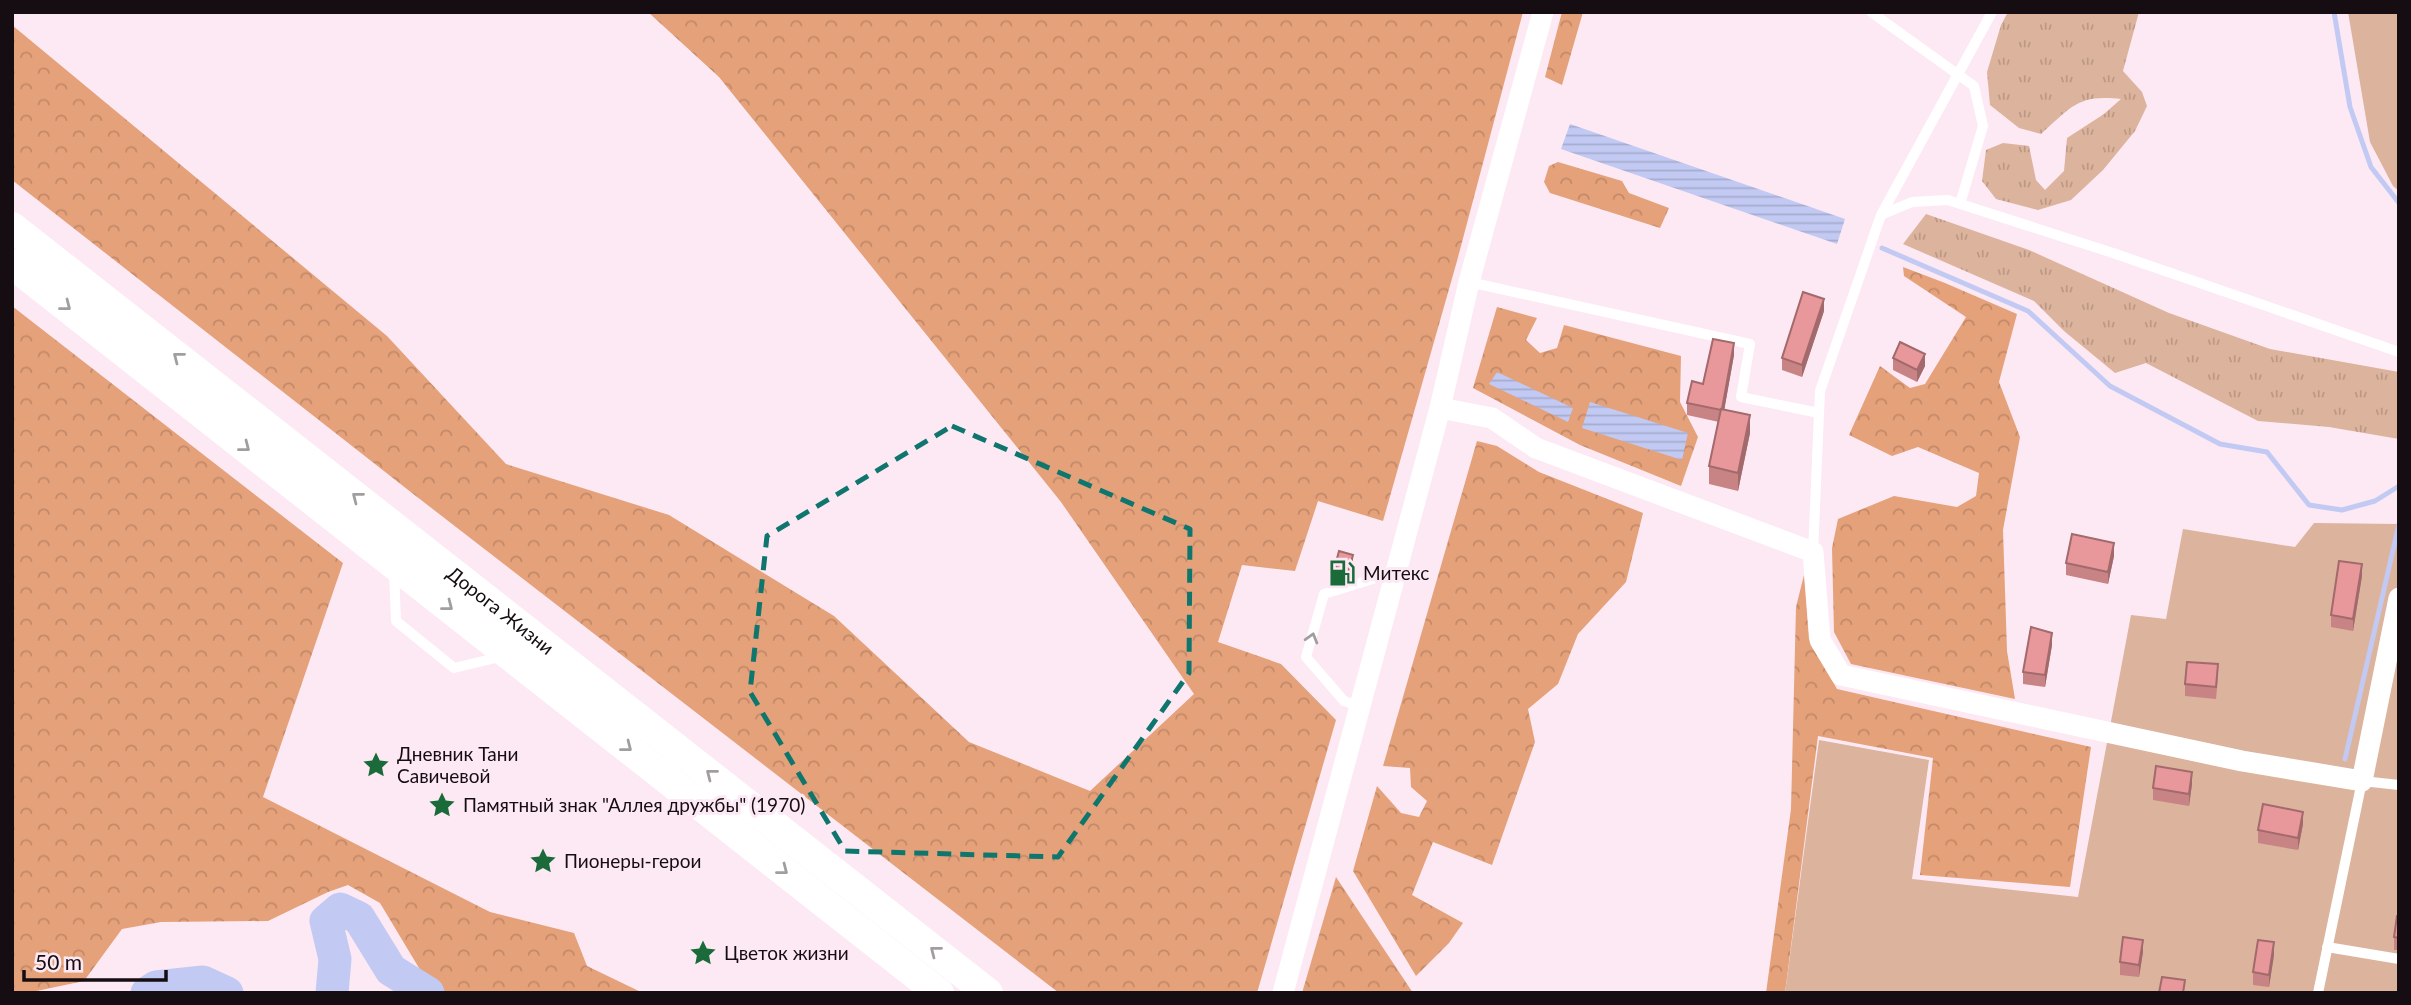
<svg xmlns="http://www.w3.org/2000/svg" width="2411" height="1005" font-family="Lato,sans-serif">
  <defs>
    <pattern id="grass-tufts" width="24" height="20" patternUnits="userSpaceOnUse" patternTransform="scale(1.75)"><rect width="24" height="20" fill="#dcb39c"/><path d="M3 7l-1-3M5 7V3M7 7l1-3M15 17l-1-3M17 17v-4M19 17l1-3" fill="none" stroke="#bc9985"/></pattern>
    <pattern id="forest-crowns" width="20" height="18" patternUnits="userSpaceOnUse" patternTransform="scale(1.75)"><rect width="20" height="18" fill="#e4a17a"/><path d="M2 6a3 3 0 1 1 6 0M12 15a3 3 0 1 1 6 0" fill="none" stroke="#c38968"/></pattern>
    <pattern id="water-rules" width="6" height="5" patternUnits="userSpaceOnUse" patternTransform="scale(1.75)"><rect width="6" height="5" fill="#c2caf3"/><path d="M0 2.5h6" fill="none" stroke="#a6accf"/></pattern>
  </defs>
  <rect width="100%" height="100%" fill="#fde9f4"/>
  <path fill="url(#grass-tufts)" d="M2008,12H2139L2123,71L2142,92L2147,106L2135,131L2103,170L2071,200L2038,210L1996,199L1982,181L1986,150L2003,143L2029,146L2036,180L2045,190L2064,171L2067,138L2104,114L2121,99C2078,94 2071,107 2041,134L2019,128L1990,105L1987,72L2001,25Z
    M1926,214L2029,250L2169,313L2270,349L2399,372V439L2329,427L2258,421L2146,363L2115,373L2064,331L2034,301L1903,244Z"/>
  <path fill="url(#forest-crowns)" d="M648,12H1523L1457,261L1383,521L1318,501L1295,571L1242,565L1218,642L1281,664L1336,720L1257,993H1059L412,493L12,180V25L387,336L506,464L669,515L834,616L969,742L1090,791L1194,694L1061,502L719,77Z
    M1562,12H1583L1562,85L1545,77Z
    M1558,162L1622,181L1629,193L1669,208L1660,228L1550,193L1544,182L1549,166Z
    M1903,267L1945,283L2017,314L1999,382L2020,437L2003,530L2007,651L2015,699L1851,664L1834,632L1832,548L1838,519L1894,496L1957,507L1976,496L1979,473L1918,447L1892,456L1849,435L1880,366L1910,388L1925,384L1966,317L1904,276Z
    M12,306L343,563L263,797L490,912L574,933L587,966L643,993H409L419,968L380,903L348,885L328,892L268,921L161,922L122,929L84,981L27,993H12Z
    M1497,307L1537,318L1526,340L1540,353L1557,348L1564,325L1681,356L1680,402L1698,437L1681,486L1580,445L1473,388Z
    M1477,441L1497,446L1539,472L1643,513L1626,582L1578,634L1558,684L1528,709L1535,742L1492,865L1433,842L1412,895L1463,923L1449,943L1416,976L1353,871L1377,786L1401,813L1419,817L1427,801L1411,787L1410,768L1383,766Z
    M1804,575L1809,639L1837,689L2091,747L2070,887L1920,875L1933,758L1818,736L1785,993H1766L1791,809L1796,607Z
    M1336,877L1413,993H1302Z"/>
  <path fill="#dcb39c" d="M2348,12H2399V191L2393,186L2370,142Z
    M2314,523L2399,524V993H1785L1819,740L1929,760L1912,879L2078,897L2131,615L2166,619L2183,529L2295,547Z"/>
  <path fill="url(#water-rules)" d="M1570,124L1845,219L1837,244L1561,149Z
    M1497,372L1573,408L1568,422L1489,384Z
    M1590,402L1688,433L1682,460L1582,428Z"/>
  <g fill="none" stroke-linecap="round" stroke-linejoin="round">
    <path stroke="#c2caf3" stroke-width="5" d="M2334,12L2350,107L2371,167L2399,203
      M1882,248L2028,311L2110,386L2220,444L2267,452L2309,505L2342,510L2375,501L2399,486
      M2345,759L2399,524"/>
    <path stroke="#c2caf3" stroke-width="33" d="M147,993L156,987L203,982L227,993
      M332,993L335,959L326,921L340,909L359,918L391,970L428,993"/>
    <path stroke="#fff" stroke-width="10" d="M1871,12L1974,86L1983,126L1960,204
      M1881,215L1912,202L1948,200L2113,253L2399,352
      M1469,282L1750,344L1741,397L1819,413
      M1813,552L1820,391L1881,215L1992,12
      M394,570L396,621L454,668L504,656
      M1359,706L1344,701L1306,657L1324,594L1379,577L1392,581
      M2327,947L2399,959
      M2318,993L2362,781L2399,785"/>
    <path stroke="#fff" stroke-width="21" d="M1440,408L1492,418L1536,448L1813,552L1820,640L1841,675L2242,761L2362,781L2399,598
      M1283,993L1440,408L1469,282L1543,12"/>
    <g stroke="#fff" stroke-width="30">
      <path id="s1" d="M12,227L988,993"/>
      <path d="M12,264L939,993"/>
    </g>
  </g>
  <path fill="#c88385" d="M1824,311L1802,377L1782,370V358Z
    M1734,355L1724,410L1750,433L1738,491L1709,484V466L1719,422L1687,415V403L1703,384Z
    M1893,358L1925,366L1917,382L1893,370Z
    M2114,556L2108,584L2066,575V563Z
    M1353,561L1349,576L1341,578L1335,572V566Z
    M2362,576L2353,631L2331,627V615Z
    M2052,645L2045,687L2023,684V672Z
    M2218,677L2216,699L2185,696V684Z
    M2192,784L2189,806L2153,800V788Z
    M2303,824L2298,850L2258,843V830Z
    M2399,916V950H2394V937Z
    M2143,952L2139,977L2120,975V962Z
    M2274,955L2269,987L2253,985V972Z"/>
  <path fill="#a26a6c" d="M1824,299V311L1802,377V365Z
    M1734,343V355L1722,423V411Z
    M1925,354V366L1917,382V370Z
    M1750,415V433L1738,491V473Z
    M2114,543V556L2108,584V572Z
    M1353,555V561L1349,576L1341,578V572Z
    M2362,564V576L2353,631V619Z
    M2052,633V645L2045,687V675Z
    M2192,772V784L2189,806V794Z
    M2303,812V824L2298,850V838Z
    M2143,940V952L2139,977V965Z
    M2274,942V955L2269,987V975Z"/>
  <path fill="#e8989b" stroke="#a26a6c" stroke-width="2" d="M1803,292L1824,299L1802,365L1782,358Z
    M1713,339L1734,343L1722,409L1721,410L1687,403L1692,381L1703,384Z
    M1900,342L1925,354L1917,370L1893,358Z
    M1721,409L1750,415L1738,473L1709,466Z
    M2072,534L2114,543L2108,572L2066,563Z
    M1339,551L1353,555L1349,570L1341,572L1335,566Z
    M2339,561L2362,564L2353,619L2331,615Z
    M2031,627L2052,633L2045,675L2023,672Z
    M2187,662L2218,664L2216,687L2185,684Z
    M2156,766L2192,772L2189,794L2153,788Z
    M2263,804L2303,812L2298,838L2258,830Z
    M2397,916H2399V938L2394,937Z
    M2123,937L2143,940L2139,965L2120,962Z
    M2258,940L2274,942L2269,975L2253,972Z
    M2162,977L2185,980L2183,993H2159Z"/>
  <defs><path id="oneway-chevron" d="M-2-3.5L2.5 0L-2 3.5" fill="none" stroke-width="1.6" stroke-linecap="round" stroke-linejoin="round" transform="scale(1.75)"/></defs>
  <g stroke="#a19ea0">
    <use href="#oneway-chevron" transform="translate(66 306) rotate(38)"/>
    <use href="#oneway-chevron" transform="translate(178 357) rotate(-142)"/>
    <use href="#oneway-chevron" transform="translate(245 447) rotate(38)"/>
    <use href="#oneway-chevron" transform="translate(357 497) rotate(-142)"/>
    <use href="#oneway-chevron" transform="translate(448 606) rotate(38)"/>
    <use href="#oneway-chevron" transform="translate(1312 638) rotate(-74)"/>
    <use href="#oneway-chevron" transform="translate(627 747) rotate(38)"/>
    <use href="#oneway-chevron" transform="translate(711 774) rotate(-142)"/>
    <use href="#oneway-chevron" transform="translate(783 870) rotate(38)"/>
    <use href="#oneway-chevron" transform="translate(935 951) rotate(-142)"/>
  </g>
  <path fill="none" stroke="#0f766e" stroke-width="5" stroke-dasharray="14 9" stroke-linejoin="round" d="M952,426L1190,529L1189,673L1058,857L845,851L750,692L767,536Z"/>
  <defs>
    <g id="fuel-bare" transform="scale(2.1)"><path d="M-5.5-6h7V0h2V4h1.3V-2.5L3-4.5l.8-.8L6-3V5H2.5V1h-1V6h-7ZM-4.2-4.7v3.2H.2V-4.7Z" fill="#1a6a3a" stroke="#fde9f4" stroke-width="2.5" paint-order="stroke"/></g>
    <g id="sight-bare" transform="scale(2.1)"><path d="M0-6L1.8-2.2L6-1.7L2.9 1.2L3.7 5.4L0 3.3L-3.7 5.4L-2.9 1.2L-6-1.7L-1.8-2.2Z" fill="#1a6a3a" stroke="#fde9f4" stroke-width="2.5" paint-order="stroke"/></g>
  </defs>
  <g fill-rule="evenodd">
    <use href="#fuel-bare" x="1342" y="573"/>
    <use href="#sight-bare" x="376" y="765"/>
    <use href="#sight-bare" x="442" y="805"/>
    <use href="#sight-bare" x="543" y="861"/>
    <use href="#sight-bare" x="703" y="953"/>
  </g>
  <g text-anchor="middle" stroke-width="6" stroke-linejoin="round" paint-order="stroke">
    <g font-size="19" fill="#150d11" stroke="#fde9f4" text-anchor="start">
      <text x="1363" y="580">Митекс</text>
      <text x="397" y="761">Дневник Тани<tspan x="397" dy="22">Савичевой</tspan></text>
      <text x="463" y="812">Памятный знак "Аллея дружбы" (1970)</text>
      <text x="564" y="868">Пионеры-герои</text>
      <text x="724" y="960">Цветок жизни</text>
    </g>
    <g font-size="19" fill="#150d11" stroke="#fde9f4">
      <text dy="7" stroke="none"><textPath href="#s1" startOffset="621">Дорога Жизни</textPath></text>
    </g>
  </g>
  <rect width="2411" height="1005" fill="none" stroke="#150d11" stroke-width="28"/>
  <path d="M24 970v10h142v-10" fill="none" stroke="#150d11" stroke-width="3.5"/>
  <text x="35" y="970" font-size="21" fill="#150d11" stroke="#fde9f4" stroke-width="5" paint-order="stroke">50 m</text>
</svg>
